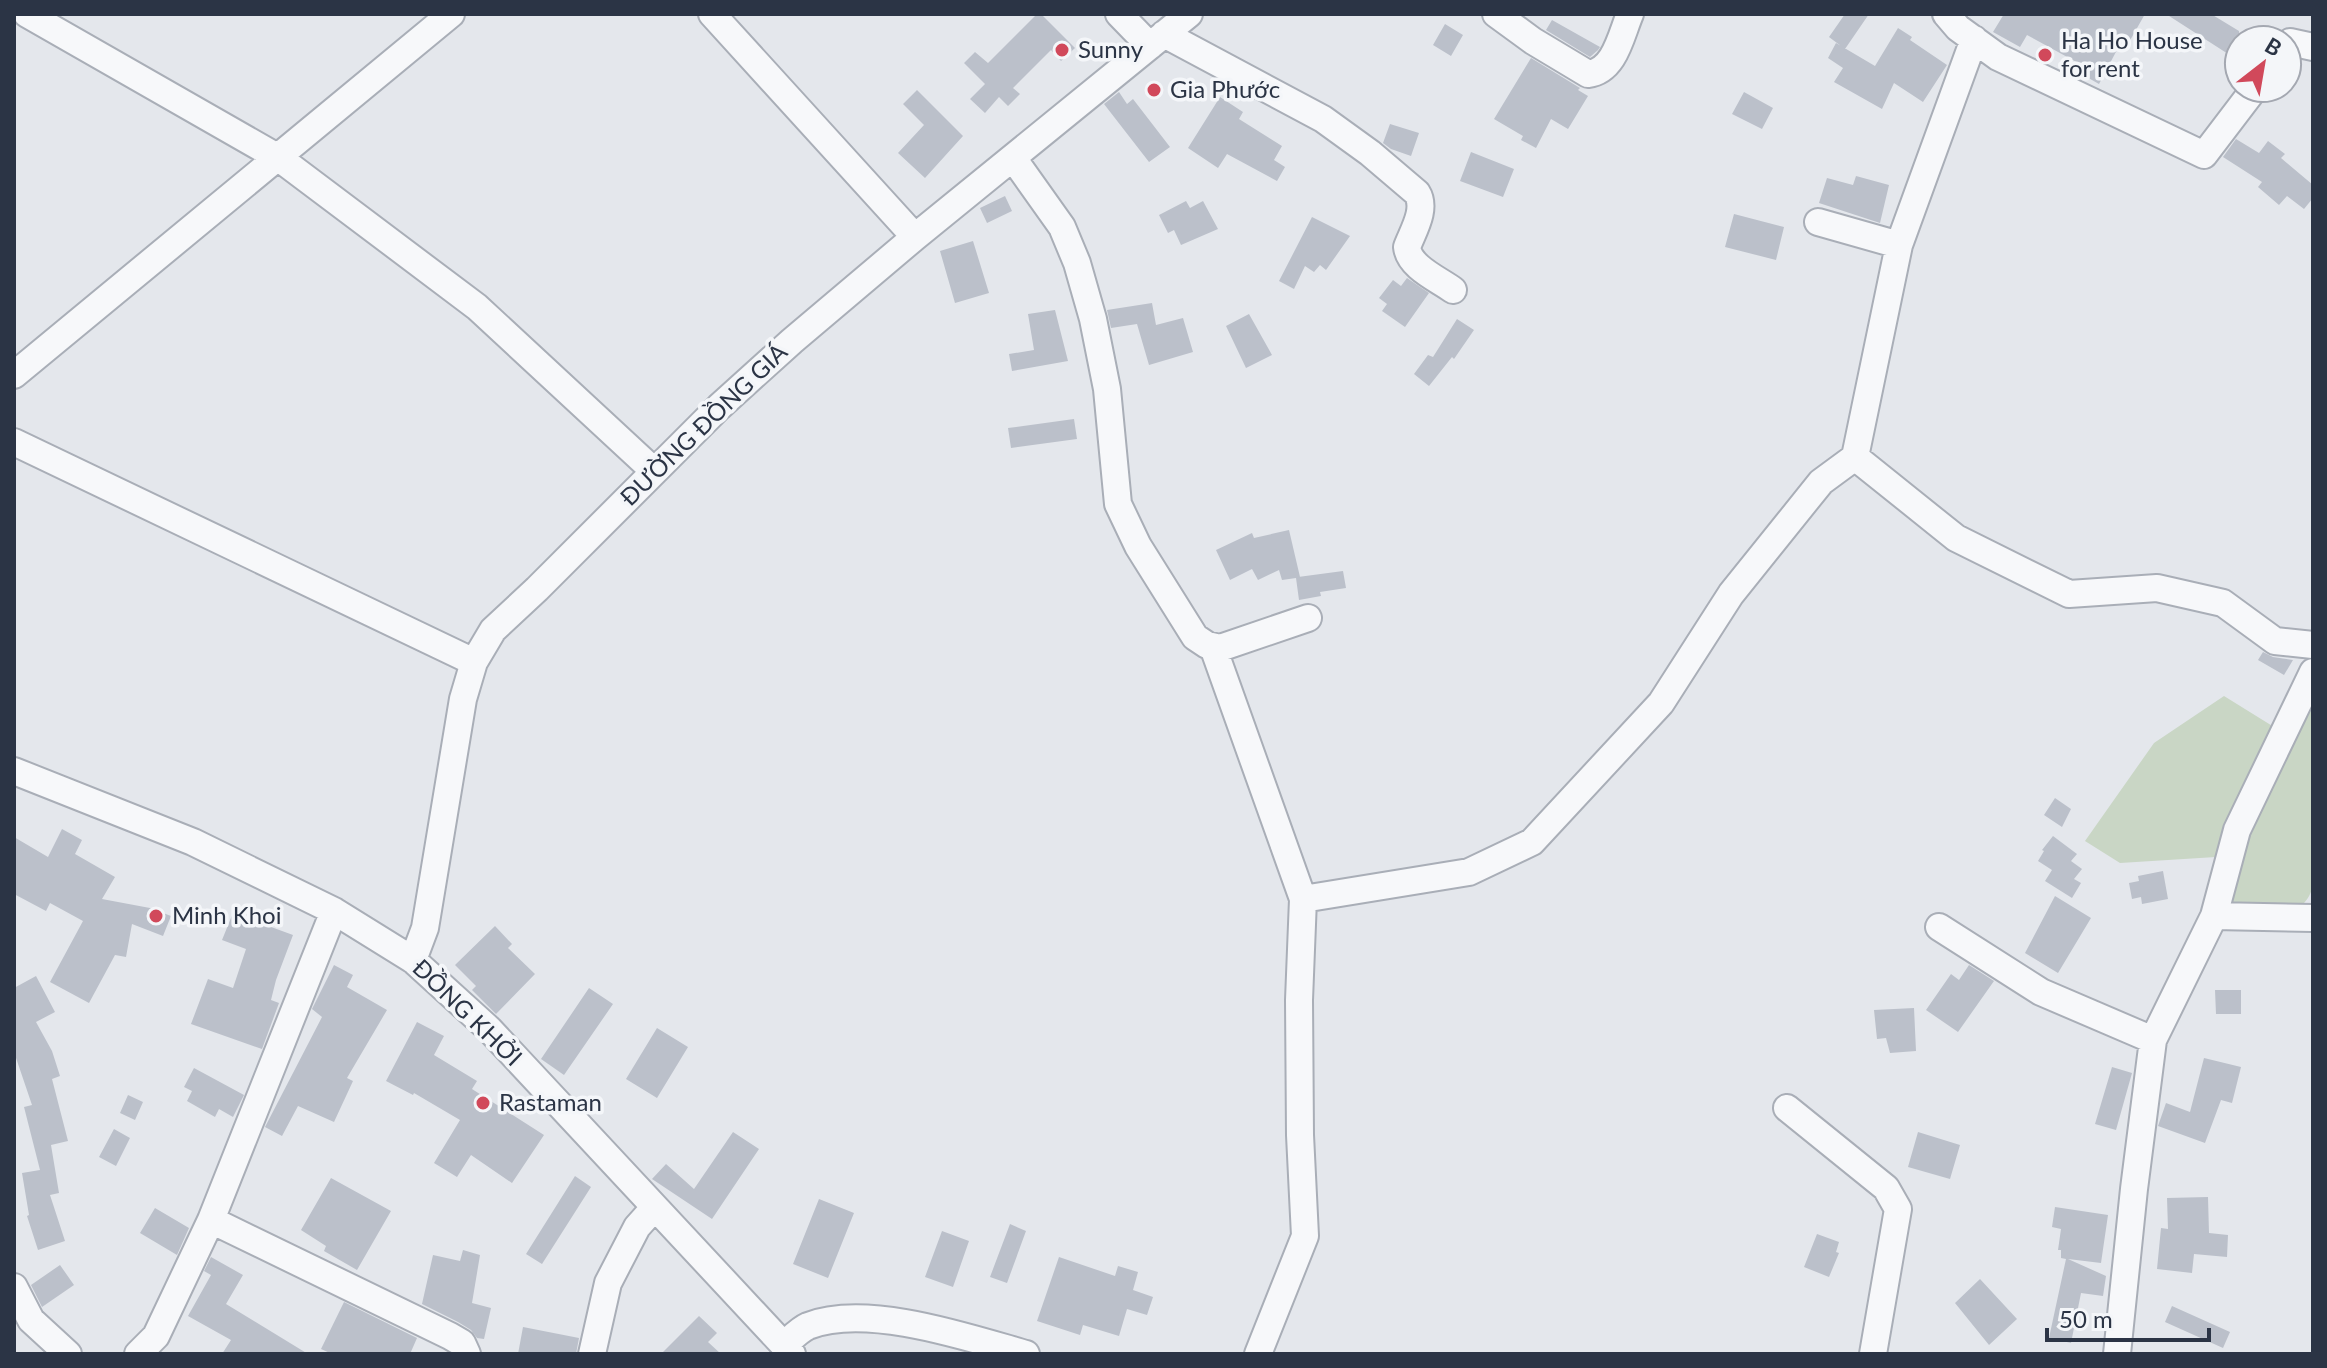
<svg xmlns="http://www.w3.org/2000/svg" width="2327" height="1368" font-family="Lato,sans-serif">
  <rect width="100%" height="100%" fill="#e4e7ec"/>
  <path fill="#c9d6c5" d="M2224,696L2274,727L2310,708L2313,717V885C2305,922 2265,914 2235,916L2216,857L2120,863L2085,841L2154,743Z"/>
  <path fill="#bbc0ca" d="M1037,14H1041L1075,48L1061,61L1051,50L1013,88L1020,94L1008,106L999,97L985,113L970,99L985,84L964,63L975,52L988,63Z
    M1845,14H1869L1845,49L1829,37Z
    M2004,14H2145L2124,51L2118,48L2099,84L2076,71L2080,64L2027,35L2020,47L1993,32Z
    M2166,14H2211L2239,31V61Z
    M1552,20L1600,47L1598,50L1590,57L1546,30Z
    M1445,24L1463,35L1451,56L1433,45Z
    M1898,28L1912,37L1910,40L1947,65L1923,102L1894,83L1882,109L1834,82L1843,68L1828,58L1836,43L1875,66Z
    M1531,58L1580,88L1578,90L1588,96L1568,129L1551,119L1536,148L1521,140L1523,136L1494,119Z
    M917,90L963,136L925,178L898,153L924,125L903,104Z
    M1119,92L1127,104L1133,99L1170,147L1149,162L1104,104Z
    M1744,92L1773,108L1762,129L1732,114Z
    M1220,97L1243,112L1239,119L1282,146L1274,160L1285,167L1277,181L1227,154L1218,168L1188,148Z
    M1390,124L1419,133L1411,156L1391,149L1383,143Z
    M2236,139L2259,153L2268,141L2285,154L2281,158L2313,185V198L2304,209L2287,196L2279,205L2258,187L2262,182L2223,157Z
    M1471,152L1514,169L1503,197L1460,181Z
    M1856,176L1889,185L1880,223L1819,203L1827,178L1853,185Z
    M1005,196L1012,211L987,223L980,208Z
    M1186,201L1190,208L1203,201L1218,229L1181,245L1174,230L1168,233L1159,215Z
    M1734,214L1784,227L1776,260L1725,247Z
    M1312,217L1350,236L1326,270L1320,265L1314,272L1305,266L1294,289L1279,281Z
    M973,241L989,293L955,303L940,251Z
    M1407,278L1429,293L1405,327L1382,311L1387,304L1379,298L1393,280L1401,286Z
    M1152,303L1156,325L1183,318L1193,352L1149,365L1137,324L1111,328L1107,310Z
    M1055,310L1068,361L1012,371L1009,354L1034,350L1028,314Z
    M1249,314L1272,355L1246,368L1226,326Z
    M1457,319L1474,330L1454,359L1452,357L1429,386L1414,374L1428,355L1433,357Z
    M1074,419L1077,439L1011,448L1008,428Z
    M1289,530L1300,577H1298L1343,571L1346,588L1320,592L1321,596L1299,600L1296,578L1282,580L1279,570L1258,580L1252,569L1230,580L1216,550L1252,533L1254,538Z
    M2263,652L2273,657L2293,660L2284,675L2258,660Z
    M2055,798L2071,809L2062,827L2044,815Z
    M62,829L82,840L75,854L115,877L102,899L150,908L171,916L163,936L132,924L126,957L115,955L89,1003L50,982L83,921L50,903L46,911L14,894V837L48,857Z
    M2053,836L2077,854L2071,861L2082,869L2074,879L2081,883L2072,898L2045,881L2052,870L2038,861L2044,851L2042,850Z
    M2163,871L2168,899L2142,904L2141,897L2132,899L2129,883L2139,881L2138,876Z
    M2055,896L2091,918L2058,973L2025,953Z
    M233,913L293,935L276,980L271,1000L279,1003L262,1049L191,1024L208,979L233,988L246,949L222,940Z
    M495,926L512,944L508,948L535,974L496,1014L472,990L476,986L455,965Z
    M334,965L353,975L347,987L387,1010L347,1078L353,1081L334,1122L298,1106L282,1136L265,1127L322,1017L312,1009Z
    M1969,965L1994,981L1958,1032L1926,1010L1951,974L1959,980Z
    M36,976L55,1012L36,1022L52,1051L60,1076L52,1079L68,1141L51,1145L59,1193L50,1195L65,1241L38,1250L27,1216L29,1215L22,1173L40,1170L24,1107L32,1105L14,1052V988Z
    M589,988L613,1004L564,1075L541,1059Z
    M2215,990H2241V1014H2216Z
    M1914,1008L1916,1051L1890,1053L1886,1038L1877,1039L1874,1010Z
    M417,1022L444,1036L434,1055L477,1081L472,1089L544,1135L512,1183L471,1155L457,1177L434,1163L460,1120L414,1093L413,1095L386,1081Z
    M657,1028L688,1047L657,1098L626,1079Z
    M2204,1058L2241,1067L2232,1103L2221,1100L2205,1143L2158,1126L2166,1103L2190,1112Z
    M2112,1067L2132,1073L2116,1130L2095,1124Z
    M194,1068L244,1095L233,1117L219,1109L215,1117L187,1101L192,1091L184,1087Z
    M128,1095L143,1102L135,1120L120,1113Z
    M114,1129L130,1138L116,1166L99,1157Z
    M733,1132L759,1149L712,1219L652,1179L666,1164L694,1189Z
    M1918,1132L1960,1145L1950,1179L1908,1167Z
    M575,1176L591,1187L542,1264L526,1254Z
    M331,1178L391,1211L357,1270L324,1251L326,1246L301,1230Z
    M2208,1197L2209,1233L2228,1235L2227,1257L2194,1254L2192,1273L2157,1269L2161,1228L2168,1229L2167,1198Z
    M819,1199L854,1213L828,1278L793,1264Z
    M2055,1207L2108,1215L2101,1263L2068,1259L2106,1276L2103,1296L2081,1293L2071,1343L2049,1338L2066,1259L2061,1258V1250H2058L2061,1229L2052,1227Z
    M155,1208L189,1228L177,1255L140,1233Z
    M1010,1224L1026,1231L1007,1283L990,1277Z
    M942,1231L969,1241L953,1287L925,1277Z
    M1817,1234L1839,1242L1836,1252L1839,1253L1829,1277L1804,1267Z
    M463,1250L480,1255L472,1303L491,1308L484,1339L477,1338L471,1330L458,1322L422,1304L433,1255L460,1261Z
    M211,1257L243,1275L226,1304L308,1354H222L231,1340L188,1316L211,1275L204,1271Z
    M1059,1257L1115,1276L1118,1266L1138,1272L1133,1290L1153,1297L1147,1315L1127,1309L1119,1336L1083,1325L1080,1335L1037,1321Z
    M60,1265L74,1285L42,1307L31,1285Z
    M1980,1279L2017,1319L1989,1345L1955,1303Z
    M344,1302L417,1338L410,1354H332L321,1349Z
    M2172,1306L2230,1332L2223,1348L2165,1322Z
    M699,1316L717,1333L708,1342L721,1354H661Z
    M523,1327L579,1338L576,1354H518Z"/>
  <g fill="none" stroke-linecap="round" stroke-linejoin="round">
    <g stroke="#a9aeb7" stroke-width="30">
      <path id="minor" d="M27,14L279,158L477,307L654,471
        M712,14L915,237
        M1119,14L1150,46
        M1496,14L1533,41L1588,74C1615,71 1621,35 1630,14
        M1946,14L1958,28L1998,57L2204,155L2255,88
        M1164,34L1323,119L1370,153L1417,193C1427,209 1413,231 1407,247C1409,267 1438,279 1453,290
        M2287,47L2290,42L2313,47
        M1013,158L1062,227L1077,263L1093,319L1107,389L1118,504L1138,546L1195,637L1207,645L1220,648L1308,618
        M1818,222L1899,245L1974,39
        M1899,245L1855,457L1956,538L2069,594L2157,588L2223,603L2275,641L2313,645
        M14,375L451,14
        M14,442L474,662
        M1213,647L1303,899L1469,872L1532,842L1661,703L1731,594L1821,482L1855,457
        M14,771L193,842L334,911L413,960L489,1029L792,1354
        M2214,916L2313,918
        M1939,927L2041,992L2153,1040
        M413,960L425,928L463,699L474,662L493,630L537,589L719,407L792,341L915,237L1189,14
        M1787,1108L1886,1188L1898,1209L1873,1354
        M211,1220L450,1336L462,1343L467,1354
        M14,1287L31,1320L68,1354
        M784,1345C791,1339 799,1330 808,1326C866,1303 967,1337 1026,1354
        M138,1354L156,1336L211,1220L334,911
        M592,1354L608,1283L637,1227L654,1208
        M1258,1354L1305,1236L1300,1135L1299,1000L1303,899
        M2117,1354L2134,1189L2153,1040L2214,916L2237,830L2313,672"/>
    </g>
    <use href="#minor" stroke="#f7f8fa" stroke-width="26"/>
  </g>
  <g fill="#d1495b" stroke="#f4f6f9" stroke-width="3">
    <circle cx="1062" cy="50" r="8"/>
    <circle cx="2045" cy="55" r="8"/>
    <circle cx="1154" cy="90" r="8"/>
    <circle cx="156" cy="916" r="8"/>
    <circle cx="483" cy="1103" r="8"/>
  </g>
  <g text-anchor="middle" stroke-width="7" stroke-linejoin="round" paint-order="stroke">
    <g font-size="24" fill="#2b3445" stroke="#f4f6f9" text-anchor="start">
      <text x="2061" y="49">Ha Ho House<tspan x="2061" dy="28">for rent</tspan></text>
      <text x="1078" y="58">Sunny</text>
      <text x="1170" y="98">Gia Phước</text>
      <text x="172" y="924">Minh Khoi</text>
      <text x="499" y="1111">Rastaman</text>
    </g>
    <g font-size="24" fill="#2b3445" stroke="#f4f6f9">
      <text transform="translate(704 425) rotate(-44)" y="8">ĐƯỜNG ĐỒNG GIÁ</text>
      <text transform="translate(467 1013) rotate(44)" y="8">ĐỒNG KHỞI</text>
    </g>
  </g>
  <rect width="2327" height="1368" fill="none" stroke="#2b3445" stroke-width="32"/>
  <g transform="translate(2263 64) rotate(31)"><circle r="38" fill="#f4f6f9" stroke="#a4a8b1" stroke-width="2"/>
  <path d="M0-6L14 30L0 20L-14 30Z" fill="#d1495b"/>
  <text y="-12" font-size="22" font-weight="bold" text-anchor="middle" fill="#2b3445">B</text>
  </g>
  <path d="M2047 1328v12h162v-12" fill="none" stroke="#2b3445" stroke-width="4"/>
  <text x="2059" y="1328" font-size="24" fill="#2b3445" stroke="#f4f6f9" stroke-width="6" paint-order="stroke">50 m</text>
</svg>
